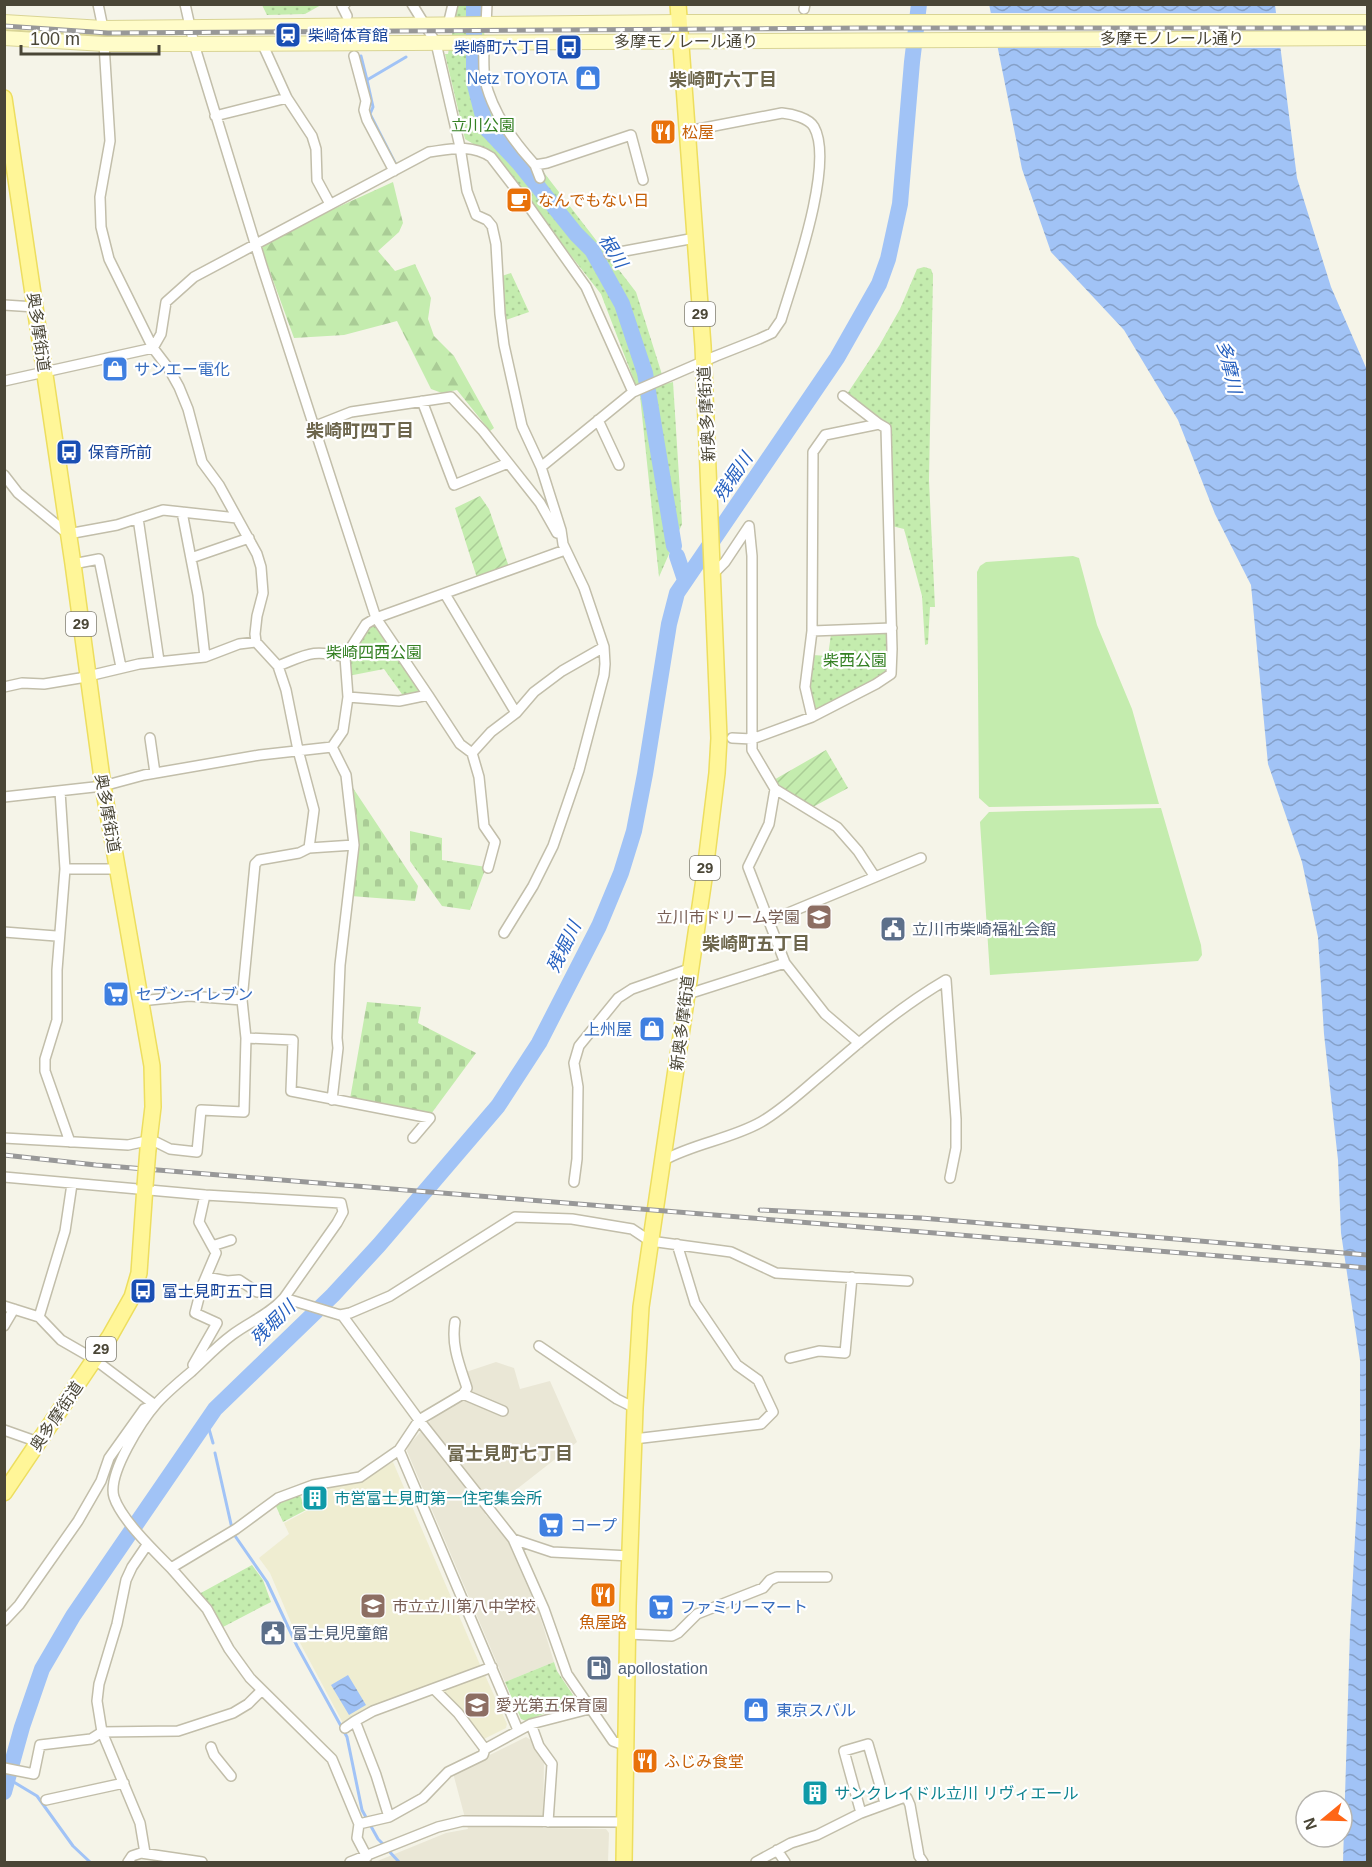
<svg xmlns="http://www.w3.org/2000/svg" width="1372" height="1867" font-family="Arial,'Noto Sans JP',sans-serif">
  <defs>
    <pattern id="forest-firs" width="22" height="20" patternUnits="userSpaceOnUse" patternTransform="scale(1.5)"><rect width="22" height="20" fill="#c4ecae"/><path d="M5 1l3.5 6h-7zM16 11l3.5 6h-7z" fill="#aacc96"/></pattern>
    <pattern id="cemetery-stones" width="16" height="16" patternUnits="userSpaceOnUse" patternTransform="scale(1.5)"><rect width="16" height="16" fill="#c4ecae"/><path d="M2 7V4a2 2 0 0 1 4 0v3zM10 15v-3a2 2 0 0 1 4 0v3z" fill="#aacc96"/></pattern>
    <pattern id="park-dots" width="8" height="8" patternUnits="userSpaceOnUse" patternTransform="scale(1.5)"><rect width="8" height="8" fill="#c4ecae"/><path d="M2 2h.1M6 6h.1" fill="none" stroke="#aacc96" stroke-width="1.8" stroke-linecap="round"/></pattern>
    <pattern id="garden-furrows" width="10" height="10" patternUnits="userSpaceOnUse" patternTransform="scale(1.5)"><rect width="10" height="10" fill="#c4ecae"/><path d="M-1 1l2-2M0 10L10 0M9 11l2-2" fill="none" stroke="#aacc96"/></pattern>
    <pattern id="water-waves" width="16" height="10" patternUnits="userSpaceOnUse" patternTransform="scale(1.5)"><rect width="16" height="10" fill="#a1c3f6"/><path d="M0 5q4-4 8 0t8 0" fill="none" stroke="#85a0c8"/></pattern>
  </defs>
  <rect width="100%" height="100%" fill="#f5f4e8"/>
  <path fill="#eae7d6" d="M496,1362L514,1368L520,1389L550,1381L577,1442L485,1514L507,1540L539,1613L554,1662L505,1682L407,1451L408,1446L432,1419L463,1400L472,1390L466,1372Z
    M526,1737L531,1740L536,1751L544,1761L543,1828L606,1829L609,1833L608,1862H375L446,1833L468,1829L453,1773Z"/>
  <path fill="#efedd1" d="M393,1462L481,1667L344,1725L298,1639L270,1573L259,1558L289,1534L284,1523L327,1500L323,1489L361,1481Z
    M484,1673L507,1724L506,1728L482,1740L440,1689Z"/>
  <path fill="url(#forest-firs)" d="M393,182L403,223L399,232L378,251L395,271L415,264L431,298L428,319L434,336L454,356L494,428L490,431L457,390L442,393L431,389L397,321L344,335L294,338L261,247L325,213Z"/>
  <path fill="url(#cemetery-stones)" d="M351,785L418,886L415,901L351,896Z
    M410,831L442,838V860L486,867L470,910L442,906L410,861Z
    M367,1002L421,1007L418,1023L476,1053L431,1114L350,1099Z"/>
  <path fill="url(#park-dots)" d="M262,5H321L305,14L267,15Z
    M458,5H484L483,10L488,100L636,292L665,384L673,382L682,524L659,577L640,396L601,294L492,155L465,139L445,54H448Z
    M924,267L931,269L933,275L929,480L935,607H930L928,644L925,645L922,596L904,529L892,526L888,427L847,394L879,346L900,309L917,269Z
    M511,273L529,312L506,320L502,276Z
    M377,622L424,690L404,697L384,669L348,676L346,660L367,626Z
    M888,632L887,673L821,711L813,708L808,686L813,655L828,656L831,634Z
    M300,1495L306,1510L283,1522L275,1504Z
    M252,1565L263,1580L271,1602L223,1627L210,1606L199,1594Z
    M554,1662L557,1671L577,1701L576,1706L548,1712L526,1721L521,1719L505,1682Z"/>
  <path fill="url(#garden-furrows)" d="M480,496L489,509L509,567L477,578L455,508Z
    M826,750L848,788L811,808L777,788L772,781Z"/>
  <path fill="#c4ecae" d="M1073,556L1079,558L1097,625L1132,709L1159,804L989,807L979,798L977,572L980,566L986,562Z
    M1161,808L1201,945L1202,955L1198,961L990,975L980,822L989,812Z"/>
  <path fill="url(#water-waves)" d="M989,4L1275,5L1297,178L1331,287L1367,370V1862H1343L1350,1631L1360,1446V1360L1341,1233L1338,1160L1324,1034L1318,937L1302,862L1268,764L1251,585L1215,514L1178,420L1124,330L1051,252L1022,169Z
    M348,1675L366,1705L349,1715L331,1685Z"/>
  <path fill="#f5f4e8" d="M986,13H1279L1284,48H994Z"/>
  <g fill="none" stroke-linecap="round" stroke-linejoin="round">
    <path stroke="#a1c3f6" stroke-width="3" d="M361,56L367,80
      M395,163L370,114L373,107L367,80L406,57
      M207,1422L213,1443
      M215,1453L233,1533L267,1582L297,1646L347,1737L362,1810L378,1839L384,1845
      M7,1778L37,1796L73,1846L90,1862
      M388,1850L399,1862"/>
    <path stroke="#a1c3f6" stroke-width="16" d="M474,4V81L486,128L519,163L576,234L592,250L622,304L645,373L674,546
      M677,556L685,580
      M4,1792L22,1727L42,1669L73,1616L215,1409L333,1295L379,1245L498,1106L539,1043L599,926L621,873L634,831L645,774L669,624L677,593L837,358L879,284L888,259L900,204L912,62L919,4"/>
    <g stroke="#c2beaa" stroke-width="12">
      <path id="minor" d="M98,4L103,28
        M185,4L194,44L262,266L376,618L366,624L345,657L348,697L343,731L332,747
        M345,4L342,6L347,16
        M412,4L436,43L460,147L467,191L476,215L487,220L492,226L496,244L500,314L504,345L522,426L541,467L561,530L563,544L584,588L604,647L605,664L604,675L579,770L553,846L533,886L504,933
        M804,9L805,4
        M448,25L453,4
        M486,25L487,4
        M484,42C484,55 483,68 485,80C492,112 514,142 535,165
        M262,43L287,98L312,136L316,149L317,180L330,204
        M354,56L366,101L364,110L367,120L394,171
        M215,116L287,98
        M540,178L535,165L547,163L631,135L643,180
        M609,254L695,238
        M4,305L35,307
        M4,381L153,348L161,334L166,302L194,277L429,152C452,149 471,144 491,157L525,201L586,287L633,392
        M422,401L454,485L508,463
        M598,420L619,465
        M313,427L351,412L451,397L483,431L540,503L557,533
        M541,467L633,392L716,356L759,339L772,333L781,320C793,280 835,164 814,127C809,118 792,114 782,113L688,131
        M4,475L18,493L68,534L117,525L163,510L237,518
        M182,512L198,595L205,657
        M138,518L159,661
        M749,526L752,556V750L775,789L837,827L858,851L875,877
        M191,558L249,538
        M73,564L99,559L121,667
        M712,575L725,562L749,526
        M445,594L516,713
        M812,631L892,628
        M278,666C308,654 312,649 345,657
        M4,687L22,683L44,684L80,678L139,664L205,657L239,644L256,642
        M428,695L376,618L565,550
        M348,697L399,701L428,695L460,744L472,753L479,777L484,826L495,842L488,868
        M812,717L805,687L812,631L813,452L825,435L879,424L843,396
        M150,738L155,773
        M732,738L752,739L812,717L876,684L891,674L892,649L886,428L879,424
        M472,753L491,732L516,713L534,692L562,671L604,647
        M775,789L769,824L748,867L785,963L825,1014L859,1043
        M60,791L65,869L57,970V1020L45,1059V1071L70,1142
        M4,797L103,786L144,775L260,755L332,747
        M309,848L354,845
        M65,869H118
        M769,921L921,858
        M4,932L56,936L59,937
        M685,995L785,963
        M140,1001L189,996L242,1000
        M246,1038L293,1040L291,1091L430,1118L413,1138
        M332,1100L338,1048L337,1038L340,965L354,845L346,775L332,747
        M4,1138L128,1145L142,1142H156L170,1149L197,1152L201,1110L244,1112L246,1038L242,1000L255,864L259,860L299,853L309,848L314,810L298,750L286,690L278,666L256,642L255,634L257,616L263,593L261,567L257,554L219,485L202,462L188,409L179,387L169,369L153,348L109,259L101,227L100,197L110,141L104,44
        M664,1160C695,1143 731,1139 761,1122C785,1108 805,1088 826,1071C864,1038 903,1005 946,980L956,1119V1148L950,1178
        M4,1177L205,1195L341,1203L343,1212L337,1223L284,1298L340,1315L350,1313L390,1296L515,1217L572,1219L632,1229L650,1241L731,1252L776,1273L908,1281
        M574,1182L577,1159L578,1087L574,1063L579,1046L618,998L632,989L689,969
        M212,1246L231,1240
        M206,1277L227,1281L239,1280L257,1292
        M284,1298C269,1315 249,1322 232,1335C217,1346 204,1360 191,1372C179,1382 167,1392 157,1403C142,1420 107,1474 114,1497C121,1519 154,1551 171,1568L236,1529L278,1498L313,1485L360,1477L399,1450L518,1730
        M4,1306L39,1317L61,1340L94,1359L155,1405
        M342,1315L419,1420L513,1539L544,1609L567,1674L613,1741L627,1746
        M39,1317L65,1231L72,1184
        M4,1326L14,1309
        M539,1346L617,1399L635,1408
        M790,1358L819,1351L845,1353L852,1277
        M193,1365L217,1323L195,1313L202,1286L216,1253L199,1222L205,1195
        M463,1394L503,1411
        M4,1430L38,1442
        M634,1439L761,1424L773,1412L758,1380L737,1365L695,1303L677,1244
        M399,1450L419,1420L463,1394L467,1388C460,1366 451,1346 455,1322
        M513,1539L552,1552L630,1556
        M171,1568L207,1609L229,1649L250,1678L332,1759L359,1824
        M4,1621L19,1605L78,1521L101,1481L109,1458L144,1409L155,1405
        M628,1634L672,1636L678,1633L697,1614L763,1588L770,1580L777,1577H827
        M434,1689L458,1713L485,1749
        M531,1724L539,1746L552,1764L548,1822
        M345,1728L355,1721
        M211,1747L214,1755L231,1776
        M4,1768L34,1774L40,1745L91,1739L102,1732L178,1731L233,1713L248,1704L262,1690
        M46,1800L124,1783
        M861,1813L844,1751L868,1744L885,1803
        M389,1817L376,1775L355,1721L373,1711L492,1667
        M777,1850L785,1862
        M145,1853L140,1823L102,1732L97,1701L99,1684L117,1624L126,1580L132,1567L147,1545
        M367,1857L357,1838L359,1824L389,1817L423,1798L448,1772L483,1755L485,1749L531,1724L589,1709
        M128,1862L132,1856L141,1853L202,1862
        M350,1862L438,1827L463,1821L625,1822
        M756,1862L791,1843L817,1835L861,1813L902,1798H907L910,1805L919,1856L923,1862"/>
    </g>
    <g stroke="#d9d495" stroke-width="16">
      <path id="secondary" d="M4,22L103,28L679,22H1368
        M4,38L104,44H194L1368,38"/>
    </g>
    <g stroke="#edde5f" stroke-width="18">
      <path id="primary" d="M4,98L73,564L103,786L152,1066L153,1107L148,1149
        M4,1493L110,1336L132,1297L139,1273L145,1186
        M624,1862L628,1606L635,1408L641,1307L704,879L717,773L719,738L703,346L678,4"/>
    </g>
    <use href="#minor" stroke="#fff" stroke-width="9"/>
    <use href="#secondary" stroke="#fffcc9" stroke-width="14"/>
    <use href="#primary" stroke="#fff698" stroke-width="15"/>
    <g stroke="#989898" stroke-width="5">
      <path id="rail" d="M4,26L108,33L863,28H1368
        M4,1155L96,1165L1368,1268
        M760,1210L921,1218L1368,1255"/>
    </g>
    <use href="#rail" stroke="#fff" stroke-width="3" stroke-dasharray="9" stroke-linecap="butt"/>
    <g stroke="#edde5f" stroke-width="18" stroke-linecap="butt">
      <path id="primary-bridge" d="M145,1186L148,1149"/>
    </g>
    <use href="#primary-bridge" stroke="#fff698" stroke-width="15"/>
  </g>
  <defs>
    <g id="station-square" transform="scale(1.35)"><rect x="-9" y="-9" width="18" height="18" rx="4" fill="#1a4fb4" stroke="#fff"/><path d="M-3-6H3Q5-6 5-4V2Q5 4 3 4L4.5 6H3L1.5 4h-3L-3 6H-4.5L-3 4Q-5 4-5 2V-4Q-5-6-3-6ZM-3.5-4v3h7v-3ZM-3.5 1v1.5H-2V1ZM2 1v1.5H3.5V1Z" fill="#fff"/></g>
    <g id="bus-square" transform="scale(1.35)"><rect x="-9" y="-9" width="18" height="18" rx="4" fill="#1a4fb4" stroke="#fff"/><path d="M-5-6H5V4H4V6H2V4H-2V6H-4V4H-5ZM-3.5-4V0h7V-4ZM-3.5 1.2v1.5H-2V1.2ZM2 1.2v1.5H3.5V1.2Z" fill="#fff"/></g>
    <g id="shop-square" transform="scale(1.35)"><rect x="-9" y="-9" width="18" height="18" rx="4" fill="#3f7fe0" stroke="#fff"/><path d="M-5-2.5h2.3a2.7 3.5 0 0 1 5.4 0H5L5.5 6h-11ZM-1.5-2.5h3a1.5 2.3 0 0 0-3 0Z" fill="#fff"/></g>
    <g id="restaurant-square" transform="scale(1.35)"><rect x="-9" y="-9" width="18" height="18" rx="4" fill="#e8710a" stroke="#fff"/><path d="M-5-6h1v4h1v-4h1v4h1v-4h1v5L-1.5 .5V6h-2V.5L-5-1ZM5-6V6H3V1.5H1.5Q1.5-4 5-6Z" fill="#fff"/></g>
    <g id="cafe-square" transform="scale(1.35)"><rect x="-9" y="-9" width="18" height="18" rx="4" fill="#e8710a" stroke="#fff"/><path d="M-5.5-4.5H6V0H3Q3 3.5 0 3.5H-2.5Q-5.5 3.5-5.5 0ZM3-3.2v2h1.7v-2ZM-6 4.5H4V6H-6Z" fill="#fff"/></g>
    <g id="school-square" transform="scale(1.35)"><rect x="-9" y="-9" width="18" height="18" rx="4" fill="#8d6e63" stroke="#fff"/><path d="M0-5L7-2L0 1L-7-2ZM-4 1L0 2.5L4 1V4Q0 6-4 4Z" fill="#fff"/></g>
    <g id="civic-square" transform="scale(1.35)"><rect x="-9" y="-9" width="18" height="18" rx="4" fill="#5c6f8a" stroke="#fff"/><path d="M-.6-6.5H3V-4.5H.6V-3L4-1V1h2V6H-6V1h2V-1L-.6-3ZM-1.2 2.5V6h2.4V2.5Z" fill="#fff"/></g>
    <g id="supermarket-square" transform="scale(1.35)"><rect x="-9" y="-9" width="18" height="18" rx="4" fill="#3f7fe0" stroke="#fff"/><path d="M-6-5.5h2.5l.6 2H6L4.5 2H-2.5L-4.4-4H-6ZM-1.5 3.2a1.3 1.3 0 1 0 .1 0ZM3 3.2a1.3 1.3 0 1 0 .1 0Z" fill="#fff"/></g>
    <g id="building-square" transform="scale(1.35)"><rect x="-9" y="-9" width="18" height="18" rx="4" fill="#0f9aa8" stroke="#fff"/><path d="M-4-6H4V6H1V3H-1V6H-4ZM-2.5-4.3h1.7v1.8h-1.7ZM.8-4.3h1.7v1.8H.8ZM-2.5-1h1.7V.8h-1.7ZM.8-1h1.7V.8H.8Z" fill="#fff"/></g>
    <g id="fuel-square" transform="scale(1.35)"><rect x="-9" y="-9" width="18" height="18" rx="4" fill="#5c6f8a" stroke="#fff"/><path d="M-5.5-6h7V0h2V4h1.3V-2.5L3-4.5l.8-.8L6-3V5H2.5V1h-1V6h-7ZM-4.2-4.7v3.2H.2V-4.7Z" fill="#fff"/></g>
  </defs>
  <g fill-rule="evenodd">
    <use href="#station-square" x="288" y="35"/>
    <use href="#bus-square" x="569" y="47"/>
    <use href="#shop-square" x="588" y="78"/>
    <use href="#restaurant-square" x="663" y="132"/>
    <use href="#cafe-square" x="519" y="200"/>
    <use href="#shop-square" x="115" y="369"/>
    <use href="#bus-square" x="69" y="452"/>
    <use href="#school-square" x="819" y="917"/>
    <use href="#civic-square" x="893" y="929"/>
    <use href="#supermarket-square" x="116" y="994"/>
    <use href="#shop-square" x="652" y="1029"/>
    <use href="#bus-square" x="143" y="1291"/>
    <use href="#building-square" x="315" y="1498"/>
    <use href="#supermarket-square" x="551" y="1525"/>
    <use href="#restaurant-square" x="603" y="1595"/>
    <use href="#school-square" x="373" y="1606"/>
    <use href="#supermarket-square" x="661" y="1607"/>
    <use href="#civic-square" x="273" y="1633"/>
    <use href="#fuel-square" x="599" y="1668"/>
    <use href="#school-square" x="477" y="1705"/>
    <use href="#shop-square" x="756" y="1710"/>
    <use href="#restaurant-square" x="645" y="1761"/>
    <use href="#building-square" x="815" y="1793"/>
  </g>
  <g text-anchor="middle" stroke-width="4.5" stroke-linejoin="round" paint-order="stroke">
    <g fill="#fff" stroke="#807e72" stroke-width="1.5">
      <rect x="685" y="302" width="30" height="24" rx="4.5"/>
      <rect x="66" y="612" width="30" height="24" rx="4.5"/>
      <rect x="690" y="856" width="30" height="24" rx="4.5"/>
      <rect x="86" y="1337" width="30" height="24" rx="4.5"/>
    </g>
    <g font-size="15" font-weight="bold" fill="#4a4636">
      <text x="700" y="319">29</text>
      <text x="81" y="629">29</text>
      <text x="705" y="873">29</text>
      <text x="101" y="1354">29</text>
    </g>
    <g font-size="16" fill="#164399" stroke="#fff" text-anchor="start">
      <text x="308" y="41">柴崎体育館</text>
      <text x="550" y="53" text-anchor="end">柴崎町六丁目</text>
      <text x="88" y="458">保育所前</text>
      <text x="162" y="1297">富士見町五丁目</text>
    </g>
    <g font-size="16" fill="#4a4636" stroke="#fff">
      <text x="1172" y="44">多摩モノレール通り</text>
      <text x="686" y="47">多摩モノレール通り</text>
      <text transform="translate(39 332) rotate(82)" y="6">奥多摩街道</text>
      <text transform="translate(706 414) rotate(-93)" y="6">新奥多摩街道</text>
      <text transform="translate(108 813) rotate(80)" y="6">奥多摩街道</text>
      <text transform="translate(682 1023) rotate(-83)" y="6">新奥多摩街道</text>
      <text transform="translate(56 1416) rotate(-56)" y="6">奥多摩街道</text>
    </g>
    <g font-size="16" fill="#366cbe" stroke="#fff" text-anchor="start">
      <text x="568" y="84" text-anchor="end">Netz TOYOTA</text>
      <text x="134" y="375">サンエー電化</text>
      <text x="136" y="1000">セブン-イレブン</text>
      <text x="632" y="1035" text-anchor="end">上州屋</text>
      <text x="570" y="1531">コープ</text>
      <text x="680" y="1613">ファミリーマート</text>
      <text x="776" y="1716">東京スバル</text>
    </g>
    <g font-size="16" fill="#358124" stroke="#fff">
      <text x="483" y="131">立川公園</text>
      <text x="374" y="658">柴崎四西公園</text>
      <text x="855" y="666">柴西公園</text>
    </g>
    <g font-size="16" fill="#c56008" stroke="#fff" text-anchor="start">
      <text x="682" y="138">松屋</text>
      <text x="538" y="206">なんでもない日</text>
      <text x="603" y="1628" text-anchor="middle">魚屋路</text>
      <text x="664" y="1767">ふじみ食堂</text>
    </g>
    <g font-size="16" fill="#785e54" stroke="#fff" text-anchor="start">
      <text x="800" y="923" text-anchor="end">立川市ドリーム学園</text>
      <text x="392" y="1612">市立立川第八中学校</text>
      <text x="496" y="1711">愛光第五保育園</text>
    </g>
    <g font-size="16" fill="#4e5e75" stroke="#fff" text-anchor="start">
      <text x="912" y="935">立川市柴崎福祉会館</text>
      <text x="292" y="1639">富士見児童館</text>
      <text x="618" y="1674">apollostation</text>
    </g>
    <g font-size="16" fill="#0d838f" stroke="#fff" text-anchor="start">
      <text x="334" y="1504">市営富士見町第一住宅集会所</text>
      <text x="834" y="1799">サンクレイドル立川 リヴィエール</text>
    </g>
    <g font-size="18" font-weight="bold" fill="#6d664c" stroke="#fff">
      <text x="723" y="86">柴崎町六丁目</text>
      <text x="360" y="437">柴崎町四丁目</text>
      <text x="756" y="950">柴崎町五丁目</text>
      <text x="510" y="1460">富士見町七丁目</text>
    </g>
    <g font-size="18" font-style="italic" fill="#2660bf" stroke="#fff">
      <text transform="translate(613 251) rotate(58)" y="6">根川</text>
      <text transform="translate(1229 367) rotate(77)" y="6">多摩川</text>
      <text transform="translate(733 477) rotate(-56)" y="6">残堀川</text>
      <text transform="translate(564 947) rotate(-64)" y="6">残堀川</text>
      <text transform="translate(273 1323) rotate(-45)" y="6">残堀川</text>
    </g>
  </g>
  <rect width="1372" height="1867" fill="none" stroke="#4a4636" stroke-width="12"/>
  <g transform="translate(1324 1819) rotate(251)"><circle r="28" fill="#ffffff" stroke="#b7b5af" stroke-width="1.5"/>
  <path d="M0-4.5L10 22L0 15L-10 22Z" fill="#ff6616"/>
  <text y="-9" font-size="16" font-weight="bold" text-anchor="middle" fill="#4a4636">N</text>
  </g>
  <path d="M21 45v9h138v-9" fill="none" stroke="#4a4636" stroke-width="3"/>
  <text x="30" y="45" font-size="18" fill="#4a4636" stroke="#ffffff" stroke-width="4.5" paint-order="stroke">100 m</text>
</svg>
